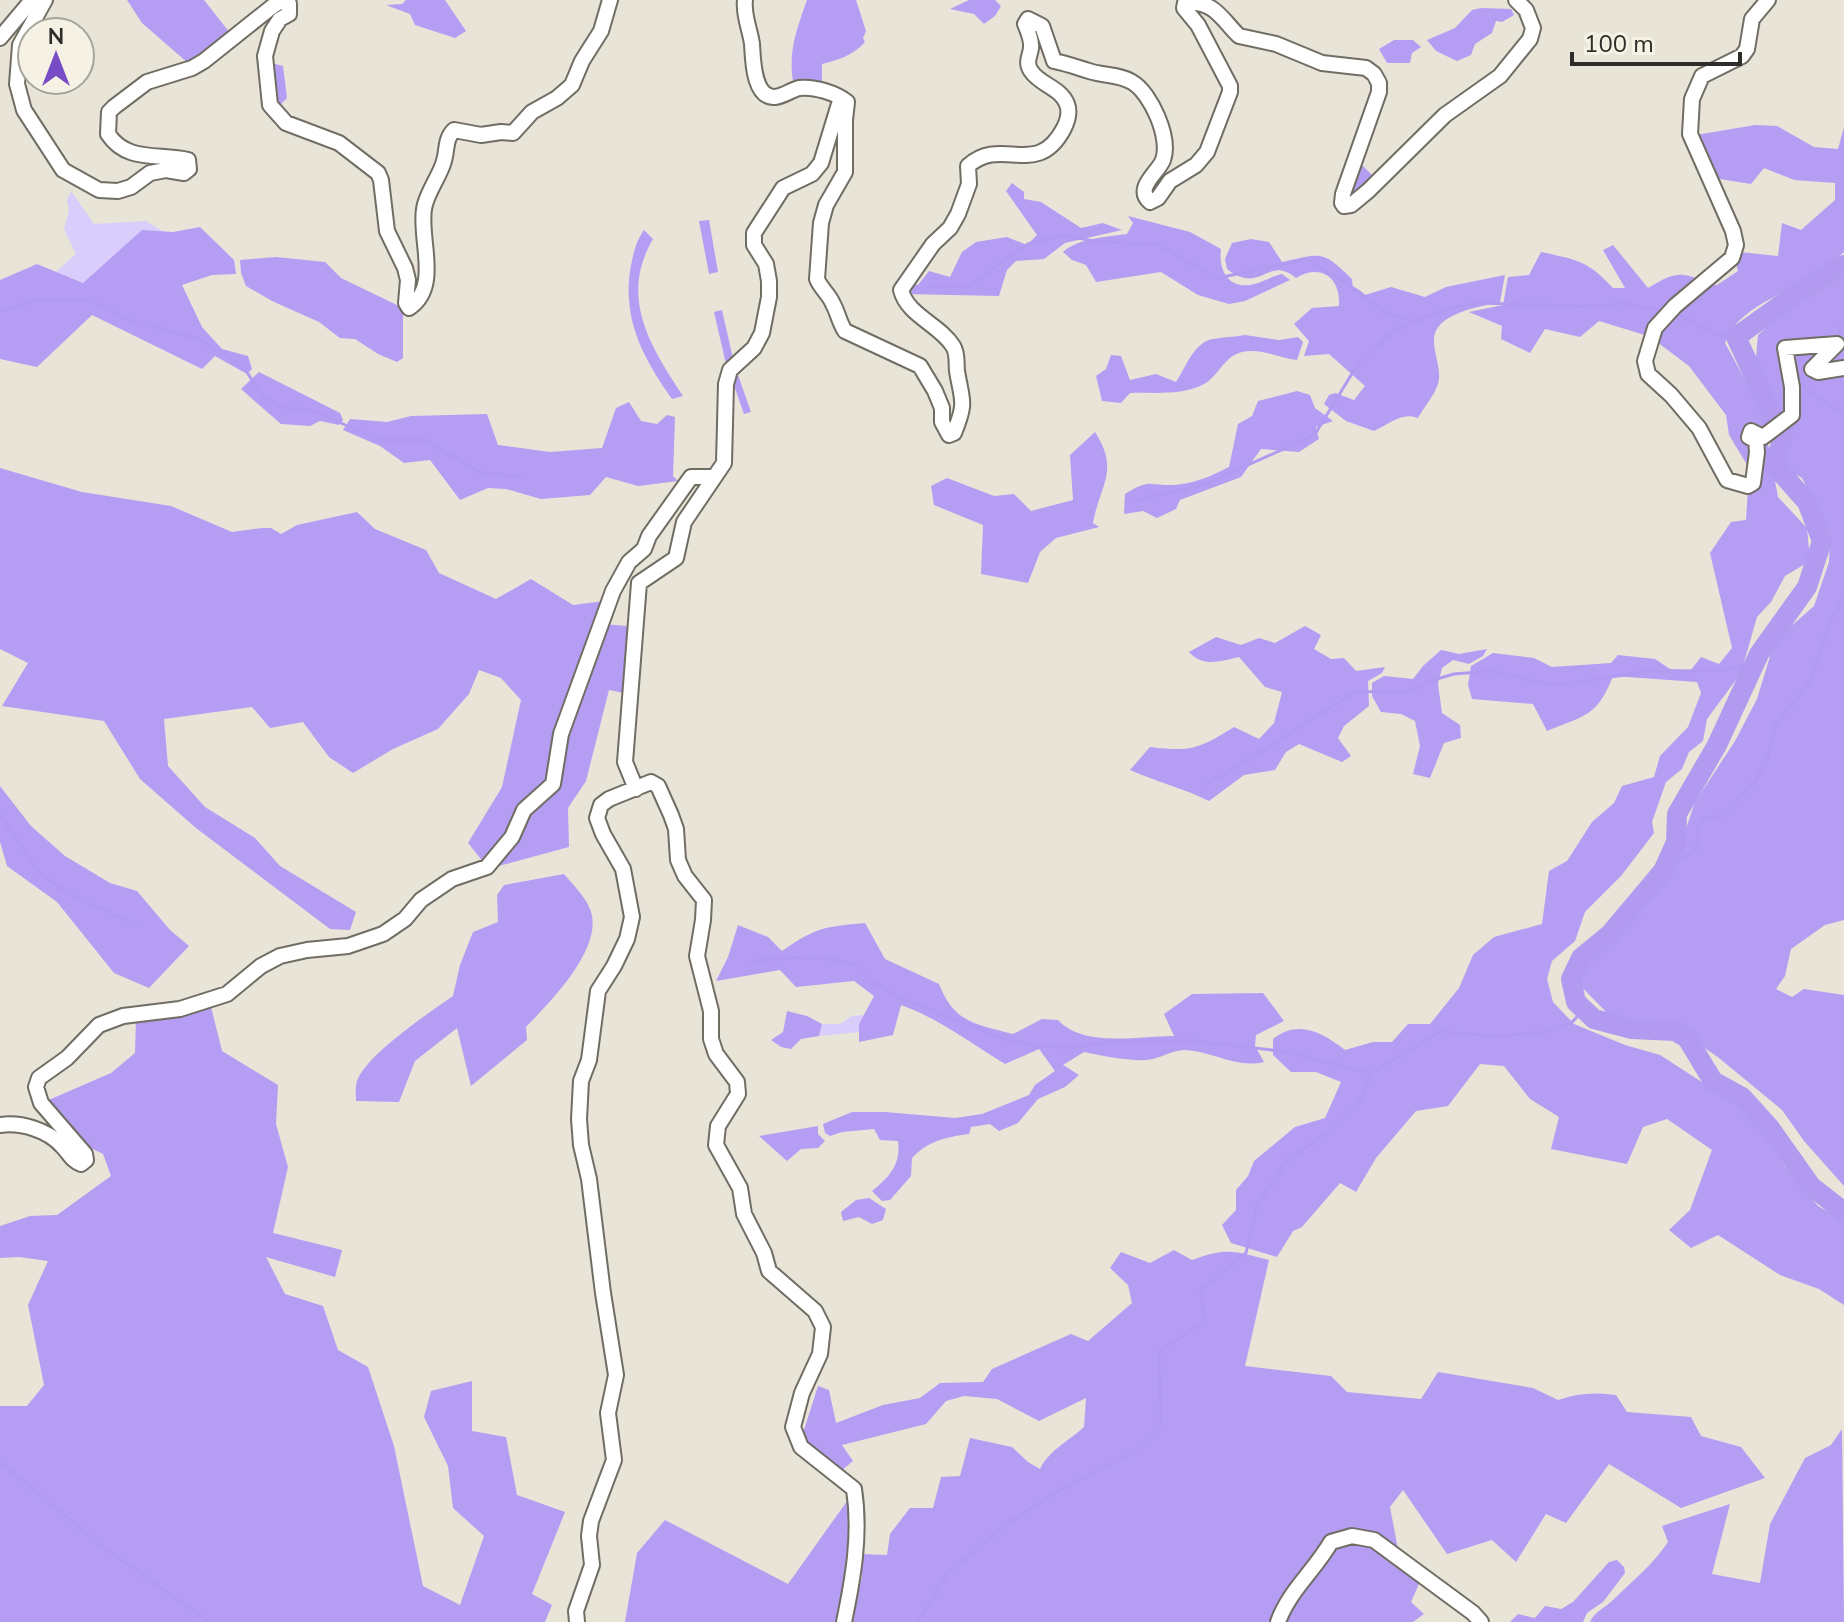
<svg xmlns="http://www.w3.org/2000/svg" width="1844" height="1622" font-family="'Nunito Sans',sans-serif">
  <rect width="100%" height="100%" fill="#e8e4d8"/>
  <path fill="#d9cdfc" d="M71,191L94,224L146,221L164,232L142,231L83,283L56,272L76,254L64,229L69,211L67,200Z
    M864,1015L859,1024V1032L819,1036L822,1024H840L852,1016Z"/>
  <path fill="#b59df4" d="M127,0H204L230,33L208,52L188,63L142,23Z
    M406,0H445L466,31L455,38L415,25L410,14L386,5L402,4Z
    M807,0H856L866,31L863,38L865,42C854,55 838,60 822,64V84L793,81C788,52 797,28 807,0Z
    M969,0H995L1001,6L995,16L984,24L974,14L950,9Z
    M1481,8L1511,9L1514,15L1502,22L1496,21L1492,33L1475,44L1471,55L1457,61L1436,51L1427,40L1455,28L1472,10Z
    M1394,40H1413L1421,47L1412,53L1410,63H1387L1379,49Z
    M268,62L283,66L287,98L277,108Z
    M1755,125L1777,126L1814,147L1838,149L1844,127V252C1832,263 1817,275 1803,282C1775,298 1737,310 1725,343L1767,420L1766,429L1754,443L1752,473L1729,435L1726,415L1689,366L1653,339L1658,328L1707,285H1717L1738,271L1735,260L1739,252L1778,256L1782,223L1801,230L1835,200V183L1794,180L1764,168L1751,184L1713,178L1696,135Z
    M1362,165L1375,178L1357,195L1350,182Z
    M1012,183L1024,192V199L1041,202L1081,228L1103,223L1122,230L1065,243L1044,259L1016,261L1007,270L999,296L905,294L911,283L918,285L929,271L950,277L962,252L976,242L1007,237L1027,245L1037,235L1006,191Z
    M1128,216L1190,232L1221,249C1218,273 1231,292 1258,283C1266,280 1273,276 1282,274L1290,280L1245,301L1229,304L1198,295L1161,272L1096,282L1086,265L1072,260L1063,252C1078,238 1107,237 1127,234L1133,223Z
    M709,220L718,272L709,274L699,221Z
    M200,227L234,260L236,274L212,275L182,285L202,327L222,349L248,356L252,369L247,374L215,356L202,369L92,315L37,367L0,359V280L37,264L83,283L142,230L173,232Z
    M644,230L653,239C619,297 650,346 683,396L672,399C644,359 623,322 630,271C633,255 635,243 644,230Z
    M1251,239L1269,242L1282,262C1323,253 1322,250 1352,279L1353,289L1365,295L1391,287L1425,297L1446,287L1505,275L1500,302C1480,307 1433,313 1434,341C1434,353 1440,366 1439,379C1438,391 1424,407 1418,418C1401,412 1390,424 1374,431L1346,421L1324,404L1329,395L1335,393L1354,400L1365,386L1329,354L1304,356L1309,341L1294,324L1312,308L1339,306C1341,278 1321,263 1296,278C1267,254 1262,296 1227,269L1225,259L1232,243Z
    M1613,245L1648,288C1672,274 1677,270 1704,281L1648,336L1599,321L1580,337L1545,329L1530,353L1501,339L1502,326L1469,312L1503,305L1508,277L1529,275L1541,252C1577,260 1587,260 1613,288H1625L1603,250Z
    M276,257L325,262L341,278L403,308V358L397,362L378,354L355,339L340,338L319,322L272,301L246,286L241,273L240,260Z
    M1844,276V367L1820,370L1833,355L1783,346L1789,410L1779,419L1755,368L1758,335L1784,311Z
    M722,310L734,363L726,364L714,312Z
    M1245,335L1279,340L1298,337L1303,342L1297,360C1278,358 1262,348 1242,352C1223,357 1219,376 1204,384C1182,396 1154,392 1130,393L1121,403L1102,401L1096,376L1106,369L1111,355L1121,356L1130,380L1156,374L1176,382C1186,367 1194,342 1213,339C1224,337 1234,337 1245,335Z
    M1832,346L1811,370L1844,371V920L1825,925L1791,949L1785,976L1776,989L1792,997L1804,989L1844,995V1186L1804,1141L1782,1110L1719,1058L1686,1035L1610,1016L1569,974L1629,913L1678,852L1695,802L1735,741L1757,699L1775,640L1814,606L1829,562L1830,534L1802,478L1780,466L1786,437L1782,425L1793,416L1787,350Z
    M259,372L340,413L343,420L339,425L320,421L310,426L281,424L241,389Z
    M738,375L751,412L744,414L731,377Z
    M1297,391L1310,395L1315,408L1333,421L1316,427L1319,439L1299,452L1261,449L1241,477L1180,500L1176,509L1157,518L1143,511L1124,514L1125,494C1152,478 1146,486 1173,485C1194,484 1211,476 1229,467L1238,424L1252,416L1258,401Z
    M629,402L641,421L657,424L667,415L675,417L673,476L678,481L638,486L606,477L590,495L541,499L506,489L488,488L460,500L430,460L404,463L380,446L343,430L350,419L387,422L411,416L487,414L498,445L550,452L602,448L616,408Z
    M1095,432C1120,471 1100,484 1093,523L1099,527L1056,538L1040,552L1028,583L981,574L983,525L934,505L931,486L947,478L994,496L1014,494L1031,511L1073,500L1070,455Z
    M1767,438L1778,497L1807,528L1810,561L1785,576L1771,602L1757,617L1741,673L1707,719L1703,741L1689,752L1682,769L1666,782L1652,822L1654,833L1621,876L1585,912L1575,941L1552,961L1547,979L1553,1002L1574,1024L1625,1045L1660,1055L1739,1106L1767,1137L1785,1167L1818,1206L1844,1221V1305L1819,1289L1780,1275L1718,1235L1691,1248L1669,1230L1690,1210L1712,1150L1667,1119L1643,1127L1627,1164L1551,1149L1559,1117L1530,1099L1504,1066L1480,1064L1448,1106L1416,1111L1376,1158L1356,1192L1340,1183L1302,1227L1293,1231L1277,1257L1231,1243L1222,1225L1236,1210V1190L1248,1176L1254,1161L1295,1127L1325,1118L1341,1082L1316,1072H1291L1273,1055V1039C1298,1019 1322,1032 1345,1050L1373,1042H1392L1408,1024H1430L1459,988L1473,955L1494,937L1542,924L1549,871L1567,861L1592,822L1614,803L1622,786L1654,777L1660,756L1688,727L1701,693L1697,682L1613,676C1597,717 1585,715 1547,731L1533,704L1472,699L1468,685L1471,666L1493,653L1534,658L1552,667L1611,663L1618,655L1655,659L1670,669L1691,670L1701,657L1719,664L1732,648L1710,553L1731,522L1746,520L1748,489L1757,440Z
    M0,468L82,492L171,506L232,532L262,528H271L281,534L297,525L357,512L375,529L426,550L439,573L496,599L531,579L573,605L605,601L549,784L484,863L468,843L502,787L521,700L501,678L479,670L469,694L438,729L393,749L353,773L329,757L303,722L270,728L252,707L164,719L168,766L205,807L255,838L280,866L356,912L350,930L330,929L196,828L140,779L104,721L2,706L28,663L0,649Z
    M603,624L627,626L624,693L609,690L586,781L568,808L569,847L491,868L527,812L557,785L565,732Z
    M1305,626L1321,635L1314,649L1331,659L1344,658L1356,671L1385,667L1382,673L1368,681L1369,706L1344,726L1338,738L1351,756L1342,762L1299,744L1286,752L1275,770L1244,775L1209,801C1183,788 1157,782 1130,770L1150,747C1191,752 1199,749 1234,727L1259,739L1274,723L1282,692L1265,687L1239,657C1221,661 1203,668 1189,652L1216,637L1241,645L1259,638L1275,643Z
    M1487,649L1483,656L1469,664L1453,660L1442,668L1438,684L1442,713L1460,725L1461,738L1444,743L1430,778L1413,774L1420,746L1415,721L1401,714L1381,712L1372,696V683L1384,676L1413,679L1423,666L1441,650L1459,654Z
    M0,786L31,826L65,856L110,883L137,891L170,930L189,946L149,988L114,973L57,902L7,866L0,842Z
    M564,874C573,885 590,901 592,916C599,953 549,1003 526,1027L527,1040L471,1086L457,1028L415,1061L399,1102L356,1101C356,1095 355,1087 357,1081C366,1055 430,1012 453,996L460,965L473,932L498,922L497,895L504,885Z
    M865,923L885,959L939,984C954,1023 976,1024 1013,1034L1042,1019L1058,1020C1084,1048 1139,1036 1174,1036L1164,1014L1192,994L1263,993L1284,1021L1256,1035L1255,1046L1264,1062C1236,1069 1213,1051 1184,1050C1172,1050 1159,1059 1147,1060C1126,1061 1104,1056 1084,1052L1063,1065L1079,1075L1065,1087L1038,1099L1018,1123L999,1131L990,1124L971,1127L969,1134C946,1137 928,1141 912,1158L911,1176L890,1200L882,1201L872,1191C890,1176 901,1165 898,1141L880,1140L874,1129L842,1132L830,1136L825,1133L823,1124L852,1112H885L955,1118L982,1114L1029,1095L1035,1085L1055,1071L1039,1049L1005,1064C970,1043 940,1019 901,1005L893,1035L859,1042V1024L874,996L854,981L796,987L780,970L716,981L728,957L738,925L768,937L782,951C817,927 823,927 865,923Z
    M211,1007L222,1051L278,1085L276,1124L288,1167L273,1233L342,1250L335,1277L266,1257L285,1294L323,1306L338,1350L368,1367L394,1446L423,1586L460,1605L484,1536L453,1508L448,1466L424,1417L431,1391L472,1381V1431L506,1437L517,1495L565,1512L532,1594L552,1605L545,1622H0V1406H27L44,1385L28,1305L48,1261L19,1257L0,1258V1226L30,1216L57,1215L111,1176L103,1154L77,1141L44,1102L111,1073L135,1053L136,1019L182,1014Z
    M787,1011L807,1016L822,1024L819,1036L801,1039L791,1049L781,1047L771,1040L783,1032Z
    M818,1126V1134L825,1141L818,1148L801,1149L787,1161L759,1136Z
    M869,1198L886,1209L883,1220L872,1224L859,1217L843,1221L841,1212L856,1200Z
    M1174,1250L1192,1260C1227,1247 1234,1251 1269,1260L1245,1366L1331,1376L1347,1392L1421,1399L1438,1372L1533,1388L1558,1400C1577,1393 1596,1392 1616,1395L1627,1412L1691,1417L1701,1436L1741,1447L1765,1478L1681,1508L1609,1464L1566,1523L1546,1514L1516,1562L1492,1540L1447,1554L1403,1490L1390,1507L1398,1549L1328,1539L1273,1622H849L862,1577L861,1554L887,1555L890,1534L910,1508H933L941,1477L960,1476L970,1438L1012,1447L1028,1462L1040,1469C1049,1450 1069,1441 1084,1427L1086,1398L1039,1421L997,1399L964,1396L946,1401L926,1424L842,1445L853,1461L841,1471L810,1445L803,1433L818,1386L829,1390L836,1423L883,1405L920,1398L940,1383L983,1382L992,1369L1071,1334L1088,1341L1132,1303L1128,1285L1110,1268L1121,1252L1150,1263Z
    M1842,1429L1844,1622H1590C1594,1612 1605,1608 1613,1600C1632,1581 1653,1565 1668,1542L1662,1526L1730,1504L1712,1574L1760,1583L1770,1524L1805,1458L1831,1445Z
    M850,1497L851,1542L840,1622H625L637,1553L665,1520L788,1584Z
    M1360,1543L1376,1546L1421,1579L1411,1602L1424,1614L1413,1622H1283L1291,1602L1324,1565L1333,1550L1345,1545Z
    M1617,1560L1624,1567L1625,1573L1603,1602L1587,1613L1583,1622H1510L1518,1614L1535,1618L1545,1606L1561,1609L1573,1602L1609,1562Z"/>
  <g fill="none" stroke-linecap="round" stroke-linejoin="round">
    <path stroke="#b29af1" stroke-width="3" d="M932,287L971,286L1006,258L1028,244L1064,235L1093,241L1158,245L1218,278L1307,259L1358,291L1386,314L1415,322
      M0,311L37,299L90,300L129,320L199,339L243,366L263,397L281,407L315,411L378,440H425L481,473L524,476
      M1675,313L1719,335L1736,337
      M1838,338L1841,326L1844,325
      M1814,352L1801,357L1797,370L1805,388L1844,415
      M1134,501L1208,483L1308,438L1317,431L1356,367L1375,348L1397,329L1448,309L1480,303L1594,307L1623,303L1663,311
      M1205,784L1230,771L1355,692L1411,691L1433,680L1454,674L1491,671L1547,684L1571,683L1644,672L1724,670L1755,663
      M0,815L38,872L67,893L139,926
      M1663,871L1697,849L1698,826L1703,818L1723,816L1754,782L1767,761L1775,726L1809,683L1830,620L1844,597
      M751,961L803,957L832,959L856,965L874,983L898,997L1002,1038L1034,1045L1071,1048L1116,1041H1195L1288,1052L1370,1073
      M0,1462L103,1547L210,1622
      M918,1622L947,1574L1007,1523L1067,1486L1136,1451L1161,1425L1159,1352L1204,1322L1201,1290L1246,1253L1257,1206L1288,1160L1329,1132L1358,1104L1372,1073L1441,1031C1467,1037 1559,1040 1576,1018C1579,1015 1579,1010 1581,1007"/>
    <path stroke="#b29af1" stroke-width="20" d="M1844,265L1806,287L1736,337L1783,438L1774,465L1807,502L1822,541L1807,587L1759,654L1717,745L1677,814L1676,842L1663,871L1610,934L1581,958L1571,979L1576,1002L1594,1019L1632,1029L1675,1031L1687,1038L1713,1081L1742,1097L1770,1128L1811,1186L1844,1212"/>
    <g stroke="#706d63" stroke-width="18">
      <path id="minor" d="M45,0L20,45L17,84L24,110L63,170L99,190L118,191L131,187L150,173L166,170L184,173L189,169L188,160C159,153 127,163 108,134L109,112L114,107L147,82L192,68L204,61L273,6L282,1L289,4V14L280,19L272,31L265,56L270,105L286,123L339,143L378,173L381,180L387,231L405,268L408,280L406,303L409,308C441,287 419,240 424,209C426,194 438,179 443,164C448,151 444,140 454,130L481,135L501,132L513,133L532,112L557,98L572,85L582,61L601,31L610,0
        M745,0C743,15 750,29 752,44C753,59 753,98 775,97C784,96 791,90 799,88C814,86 836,93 847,102L845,120V172L826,205L821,223L817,279C821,289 829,294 833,304C838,313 839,322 845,331L920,366L935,391L942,408V422L949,435L954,433C967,401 962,402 957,371C956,362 958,354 953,346C940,325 907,315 901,290L933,244L950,228L958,214L969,184L968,166C1002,135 1037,180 1064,128C1068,120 1070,112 1067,104C1060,87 1040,85 1031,71C1025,62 1030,57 1031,48C1032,40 1028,31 1025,24L1028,19L1042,26L1054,61C1068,64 1076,67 1089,71C1104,76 1119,74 1132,82C1151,93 1171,138 1163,160C1158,173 1134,188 1150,202L1158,198L1170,181L1196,165L1207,152L1230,92V86L1198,25L1184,8L1185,3C1215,0 1222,20 1239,36L1276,44L1322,63L1366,68L1374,74L1379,83V92L1343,194L1342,203L1344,206L1351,205L1368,191L1445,115L1500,76L1530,39L1533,28L1526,10L1516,0
        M1768,0L1752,19L1747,49L1742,56L1702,76L1692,99L1690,134L1733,231L1736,245L1732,258L1675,306L1655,328L1645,361L1648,374L1671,395L1699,428L1727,480L1748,486L1753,483L1757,452L1756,441L1749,437L1751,431L1763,437L1792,415V387L1785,348L1837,344L1812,369L1818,372L1844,368
        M0,38L32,0
        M636,789L625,762L639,583L676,558L684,522L724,463L726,384L730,370L754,348L762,333L769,297V281L766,264L754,245V233L783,188L812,174L821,163L839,104
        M0,1125C21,1122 48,1130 62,1146C70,1154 71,1160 81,1164L86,1160L85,1154L41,1103L36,1087L39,1078L67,1058L99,1025L123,1016L180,1009L227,994L261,966L280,956L307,950L348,946L383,934L405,919L421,900L452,879L487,867L512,837L524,810L553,784L561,734L613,591L629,562L644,549L649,536L691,477H714
        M577,1622L576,1611L592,1565L589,1536L591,1521L614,1460L608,1413L616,1375L603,1293L589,1179L581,1145L579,1119L581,1081L589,1060L598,991L614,966L627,939L632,917L623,869L603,834L597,818L601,805L609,799L651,782L658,786L671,815L676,829L678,860L685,876L704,900L703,920L697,956L711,1011V1039L716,1054L737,1082L738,1094L718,1126L716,1145L740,1188L744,1214L764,1253L769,1271L815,1311L823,1327L820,1354L802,1393L793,1427L801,1447L854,1489C861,1534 853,1579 844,1622
        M1278,1622C1289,1591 1315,1570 1331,1542L1352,1536L1374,1540L1473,1613L1481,1622"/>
    </g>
    <use href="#minor" stroke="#fff" stroke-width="14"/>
  </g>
  <g transform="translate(56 56)"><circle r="38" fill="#f5f2e5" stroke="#a6a39a" stroke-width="2"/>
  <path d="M0-6L14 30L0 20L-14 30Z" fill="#774cc4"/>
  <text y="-12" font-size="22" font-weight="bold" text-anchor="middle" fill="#2f2d29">N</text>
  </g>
  <path d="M1572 52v12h168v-12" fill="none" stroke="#2f2d29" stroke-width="4"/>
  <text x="1584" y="52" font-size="24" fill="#2f2d29" stroke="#f5f2e5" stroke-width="6" paint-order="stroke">100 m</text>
</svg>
